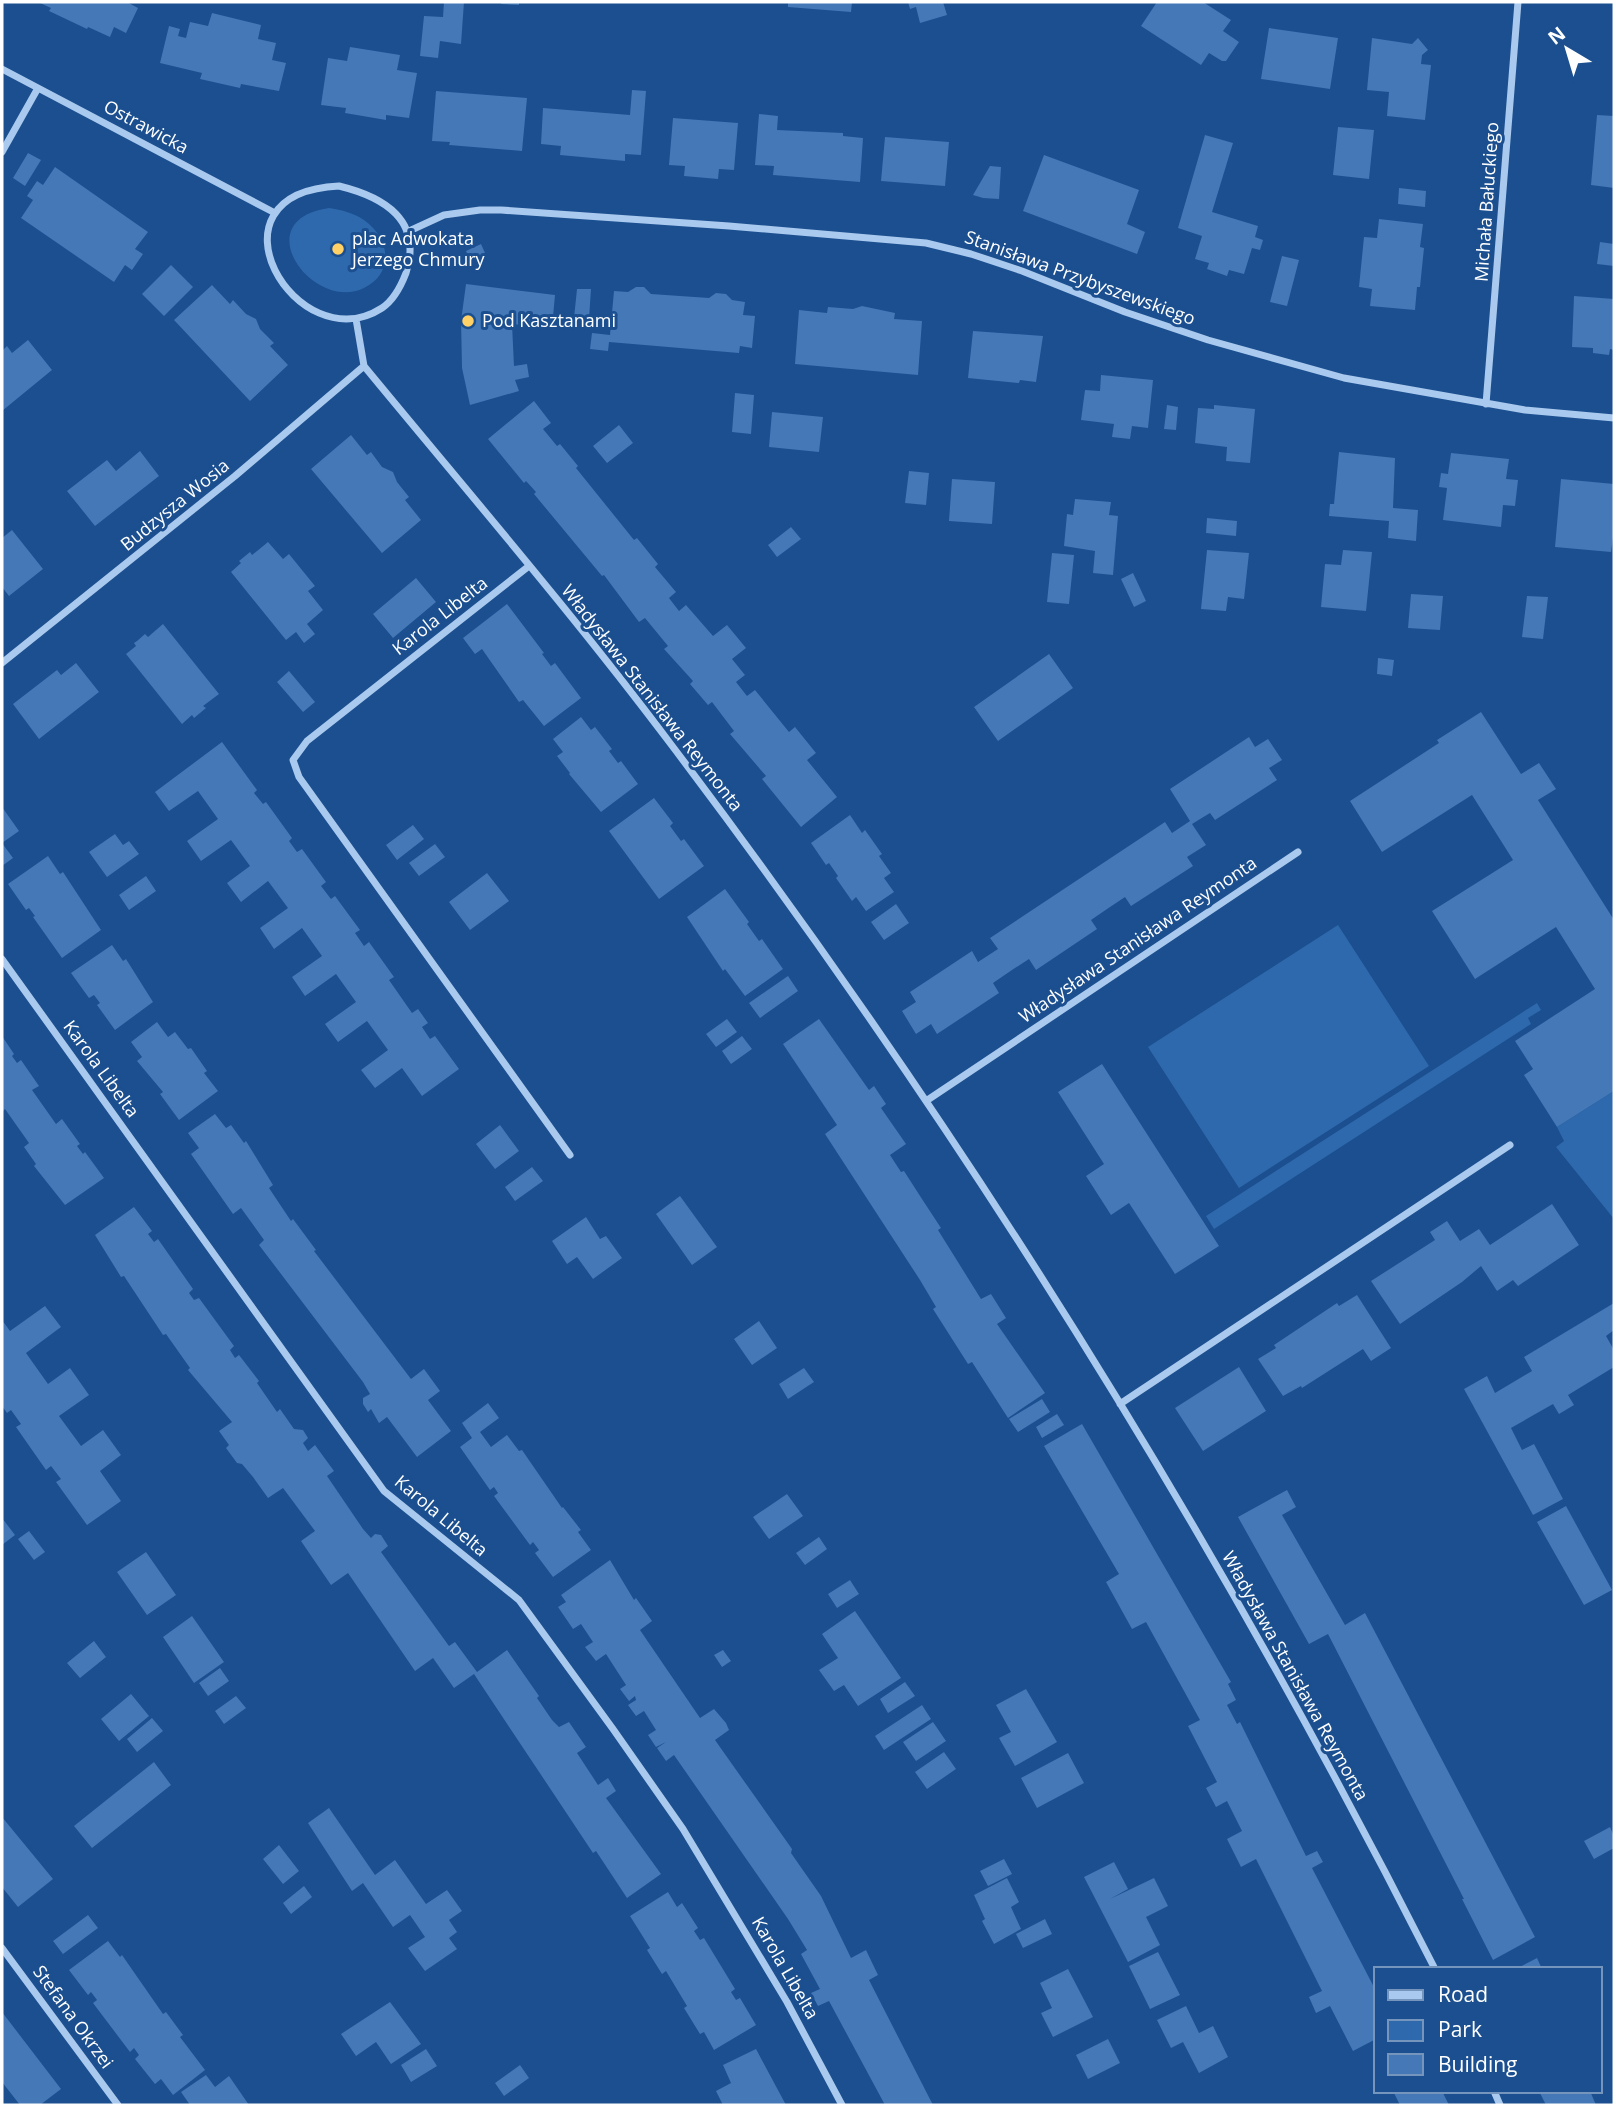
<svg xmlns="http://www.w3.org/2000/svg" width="1616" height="2107" font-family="'Open Sans',sans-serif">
  <rect width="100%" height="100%" fill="#1b4f8f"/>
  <path fill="#2e69ad" d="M329,208C342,210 354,213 364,220C390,238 395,273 364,288C313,313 245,220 329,208Z
    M1338,925L1429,1066L1239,1188L1148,1047Z
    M1537,1003L1541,1010L1528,1018L1531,1024L1214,1229L1206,1216Z
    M1614,1091V1219L1556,1147L1564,1141L1557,1127Z"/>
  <path fill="#4478b7" d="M38,2H127L138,8L126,33L114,27L110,37L88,27L87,29L49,11L51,8Z
    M444,2H464L461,44L440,41L438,58L420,56L424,16L443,17Z
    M501,2H519V5L501,4Z
    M788,2H852L851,12L788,7Z
    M908,2H943L947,15L920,23L916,7L910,9Z
    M1157,2H1203L1231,20L1223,31L1239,42L1226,61H1222L1209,53L1201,65L1141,26Z
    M212,13L261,25L258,39L276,43L272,60L286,63L279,91L241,84L240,88L200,79L202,73L160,63L169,26L180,29L178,36L186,38L190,22L208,26Z
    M1269,28L1338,38L1330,89L1261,79Z
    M1372,38L1412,44L1418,38L1428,50L1422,55L1421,64L1431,65L1425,120L1387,116L1389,92L1367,90Z
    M350,47L400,55L397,70L417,73L409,118L386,115V120L345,113L346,108L321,105L328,58L347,61Z
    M632,90L646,91L641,155L625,154V161L560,155L561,146L541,144L543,108L630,115Z
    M436,91L527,98L522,151L449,145L450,142L432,141Z
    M759,114L778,116L777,130L843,133V136L863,138L860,182L773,175L774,166L755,165Z
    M1597,115L1614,116V188L1591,185Z
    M673,118L738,123L734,170L719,169L718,179L684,176L685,166L669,165Z
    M1338,127L1374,130L1369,179L1333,175Z
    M1205,135L1233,143L1212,212L1258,226L1255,237L1263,240L1260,250L1252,248L1244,274L1229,270L1227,276L1207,269L1209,263L1195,259L1202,236L1178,228Z
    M885,137L949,142L945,186L881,181Z
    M28,153L41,160L25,186L13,178Z
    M1044,155L1139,190L1127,224L1145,232L1137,254L1023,211Z
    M990,166L1001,167L999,199L983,198L973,195Z
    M55,167L148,232L135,249L143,254L132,270L125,265L114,282L21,218L33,200L27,196L37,181L43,185Z
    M1399,188L1426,191L1425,207L1398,204Z
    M1379,219L1423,224L1420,247L1424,248L1420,287H1417L1415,310L1370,306L1372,289L1359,287L1364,237L1377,238Z
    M1600,242L1614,244V266L1597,264Z
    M481,244L485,253L470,260L466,251Z
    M1282,256L1299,260L1287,306L1270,302Z
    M171,265L193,287L164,316L142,294Z
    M466,284L555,295L552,328L512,324L514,366L527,364L529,377L515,380L519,391L470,405L462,368L461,321Z
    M212,285L230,304L233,300L246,314L256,319L260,329L274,343L270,346L288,365L250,401L174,320Z
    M636,287H644L651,294L709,298L716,293L726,294L732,300L745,302L743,315L755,316L752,348L740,346L739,353L609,342L608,351L590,349L592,333L610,335L614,291L628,292Z
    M577,289H591L589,319L574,318Z
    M1574,296L1614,299V350L1610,349L1609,355L1593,353V348L1572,347Z
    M862,306L895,313L894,319L922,321L918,375L795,364L799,310L827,313L828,307L853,309Z
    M973,331L1043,336L1036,382L1020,380L1019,383L968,378Z
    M28,340L52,370L2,411V351L7,346L12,353Z
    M1101,375L1153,380L1148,428L1132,426L1130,439L1112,437L1114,424L1081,420L1085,390L1100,391Z
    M735,393L754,395L751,434L732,432Z
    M534,401L551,423L543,429L557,446L560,444L578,466L576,468L634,540L637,538L658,564L655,567L676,592L669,598L679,611L686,605L713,636L727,625L746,648L732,659L745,675L736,682L747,696L755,690L789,732L795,727L816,753L807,760L837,797L801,827L762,779L766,776L730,734L734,731L712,702L708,705L690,684L693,681L664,649L668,646L645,618L639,622L604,575L602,576L534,494L536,492L526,481L524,483L488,439Z
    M1167,405L1178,407L1176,430L1164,429Z
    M1214,405L1255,409L1250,463L1226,461L1227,447L1195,443L1198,408L1214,409Z
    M772,412L823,417L819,452L769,447Z
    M619,425L633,443L607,463L593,446Z
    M351,435L367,455L371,452L382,467L393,472L397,482L409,497L405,500L421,520L382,553L311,469Z
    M140,451L159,476L95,526L67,491L107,460L116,471Z
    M1339,452L1395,458L1393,508L1418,510L1416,541L1388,538L1389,521L1329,516L1330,504H1334Z
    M1451,453L1509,459L1506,479L1518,480L1515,506L1503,505L1501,527L1443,520L1447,488L1439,487L1441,473L1448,474Z
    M909,471L929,473L926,505L905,503Z
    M952,479L995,482L992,524L949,521Z
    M1561,479L1614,484V530L1611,552L1555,547Z
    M1075,499L1111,502L1109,515L1118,516L1113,575L1093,573L1095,551L1064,546L1067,514L1073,515Z
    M1207,518L1237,521L1236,536L1206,533Z
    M791,527L801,539L777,557L768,545Z
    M12,530L43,569L9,596L2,587V538Z
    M268,542L283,559L289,554L315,586L308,591L323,610L307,624L315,634L304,643L296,632L286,640L231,572L241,563L239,561L250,552L252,555Z
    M1207,550L1249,553L1244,599L1228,597L1226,611L1201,609Z
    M1343,550L1372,552L1366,611L1321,607L1325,564L1341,565Z
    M1052,553L1074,555L1069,604L1047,602Z
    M1133,573L1146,601L1134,607L1121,579Z
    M416,578L436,602L393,638L373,614Z
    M1411,594L1443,596L1440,630L1408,628Z
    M1527,596L1548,597L1543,639L1522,637Z
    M507,604L544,653L542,654L551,666L555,663L581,698L544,726L523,700L519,702L482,649L475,654L463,638Z
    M163,624L219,694L203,706L206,708L194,718L192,715L182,724L126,654L136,646L134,643L137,641L145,634L148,637Z
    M1049,654L1073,688L998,741L974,707Z
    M1378,658L1394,660L1392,676L1377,674Z
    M76,663L99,692L39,739L13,704L57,670L61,675Z
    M289,671L315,702L303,712L277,682Z
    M1481,712L1521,774L1539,763L1556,789L1538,800L1614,920V1091L1557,1127L1524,1075L1533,1069L1515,1041L1595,989L1556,927L1475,979L1432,911L1513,860L1472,795L1382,852L1350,801L1439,743L1437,740Z
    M581,717L591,730L595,727L612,749L609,751L618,763L621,761L638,784L601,812L569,774L570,773L557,756L563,752L553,739Z
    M1249,737L1255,747L1268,739L1282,760L1269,768L1277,780L1215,820L1210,813L1192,824L1206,845L1187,857L1193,866L1131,906L1125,897L1110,907L1091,920L1097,929L1036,970L1029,959L1012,970L993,983L999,993L937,1034L931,1024L916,1034L902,1011L916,1002L910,992L972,951L978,962L998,949L990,938L1165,822L1172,833L1190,821L1170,789Z
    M222,742L257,790L254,793L263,804L266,802L292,838L289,841L297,852L302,849L326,882L321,886L331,899L335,896L360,930L355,933L364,946L369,942L394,977L389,980L412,1013L418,1009L428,1023L422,1027L430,1039L435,1036L459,1069L422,1096L402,1068L375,1088L361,1070L388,1050L367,1021L338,1042L325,1024L356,1002L336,974L305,996L292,977L322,956L302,928L274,949L260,928L288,908L268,881L241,902L227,883L250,866L231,840L201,861L187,841L218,819L198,791L169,811L155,792Z
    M654,798L673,823L670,826L681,841L684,839L704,866L659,899L609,831Z
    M2,807L19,831L2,843L13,858L2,866Z
    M850,815L862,833L865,830L882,854L879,856L891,873L884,878L894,892L866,911L856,897L852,901L836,878L838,876L829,863L826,865L811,843Z
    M413,825L424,839L397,860L386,845Z
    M115,834L123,845L129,841L139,854L107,877L89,852Z
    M435,844L445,857L419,876L409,863Z
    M48,856L60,874L63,872L101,930L62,958L33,917L35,916L29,908L26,910L8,884Z
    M487,873L509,901L470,930L449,902Z
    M146,876L156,891L129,910L119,895Z
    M725,889L749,922L747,924L759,941L762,939L783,969L745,996L725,969L723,971L687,917Z
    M896,904L909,923L884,940L871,922Z
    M112,945L123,961L126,959L153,1002L115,1030L97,1005L100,1003L94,995L89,998L71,973Z
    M788,976L798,991L760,1018L749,1003Z
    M727,1019L737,1032L716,1047L706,1034Z
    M819,1019L869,1090L874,1086L886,1104L881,1108L906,1144L890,1155L901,1172L904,1171L922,1199L941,1228L938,1230L981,1299L991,1294L1006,1318L997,1324L1045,1393L1008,1418L972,1362L968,1364L933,1309L936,1307L920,1280L825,1134L837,1125L783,1044Z
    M157,1022L168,1037L175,1032L188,1049L191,1048L207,1071L204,1073L218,1091L179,1120L160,1094L163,1092L137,1061L142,1057L131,1042Z
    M2,1036L14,1054L12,1056L17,1063L21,1060L39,1086L32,1090L56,1124L62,1119L80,1144L77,1146L83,1154L85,1152L104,1178L65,1205L34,1166L36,1164L24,1147L29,1143L5,1109L2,1112Z
    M742,1036L752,1049L731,1064L722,1051Z
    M1102,1064L1219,1246L1175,1274L1129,1203L1111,1215L1086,1176L1104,1164L1058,1092Z
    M215,1114L226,1128L231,1125L244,1143L246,1141L273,1185L269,1188L291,1221L293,1219L316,1250L314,1251L411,1379L424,1369L440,1391L428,1400L451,1431L417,1457L387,1417L379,1423L371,1409L368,1412L363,1404V1398L370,1394L363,1382L259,1245L264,1240L241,1208L233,1214L191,1154L199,1148L188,1133Z
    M500,1125L519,1151L495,1169L476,1144Z
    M532,1167L543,1181L515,1201L505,1187Z
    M680,1196L717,1247L692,1265L656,1214Z
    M1552,1204L1579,1245L1518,1286L1513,1280L1497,1291L1481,1266L1462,1282L1400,1324L1371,1281L1435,1240L1430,1232L1447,1221L1460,1241L1479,1229L1490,1245Z
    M134,1207L152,1231L148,1234L154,1242L158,1239L193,1289L189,1293L194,1300L199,1298L234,1346L230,1350L235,1358L239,1355L259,1381L257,1383L277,1412L280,1409L294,1429L303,1430L308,1438L303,1443L308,1451L315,1445L334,1471L327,1476L363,1529L371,1538L375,1534L381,1535L388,1546L381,1552L449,1646L455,1642L477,1672L507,1650L539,1696L537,1698L552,1720L559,1727L569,1722L586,1747L577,1753L598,1785L608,1778L616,1791L606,1798L661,1874L627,1898L596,1851L593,1853L474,1674L454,1688L433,1658L415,1671L348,1573L331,1585L301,1541L315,1531L283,1488L268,1498L253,1477L242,1464L237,1463L226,1448L229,1445L219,1431L232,1422L188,1370L190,1368L166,1334L163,1335L124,1276L121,1277L95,1235Z
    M586,1217L600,1239L606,1236L622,1258L593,1279L577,1257L567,1264L552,1241Z
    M1357,1295L1391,1348L1371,1361L1363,1349L1302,1388L1301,1386L1283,1396L1258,1359L1276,1348L1274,1345L1337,1303L1339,1306Z
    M1614,1303V1330L1606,1336L1614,1350V1367L1568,1395L1574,1405L1559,1414L1553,1404L1511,1428L1522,1450L1534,1444L1563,1499L1533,1515L1464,1389L1487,1376L1495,1393L1532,1371L1524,1357Z
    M45,1306L61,1327L26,1353L48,1384L70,1368L89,1395L59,1416L81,1446L103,1430L121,1455L100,1471L121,1501L87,1525L56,1482L61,1479L51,1466L46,1470L16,1427L21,1424L11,1410L7,1413L2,1406V1320L10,1331Z
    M759,1321L777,1348L752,1365L734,1339Z
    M1239,1367L1266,1411L1203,1451L1175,1408Z
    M804,1368L814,1382L788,1399L779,1384Z
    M1042,1399L1050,1412L1018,1432L1009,1419Z
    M488,1403L499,1418L480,1432L491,1447L507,1435L519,1451L522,1450L562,1508L563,1507L581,1530L578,1532L591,1550L553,1577L535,1553L539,1550L533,1542L530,1545L494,1496L498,1493L494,1487L490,1490L460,1447L472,1438L462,1423Z
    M1057,1414L1064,1425L1042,1438L1036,1427Z
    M1082,1424L1231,1682L1228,1684L1236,1700L1227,1705L1237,1724L1240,1722L1306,1856L1317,1851L1323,1862L1312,1868L1376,1991V2039L1353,2051L1330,2006L1316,2013L1309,1997L1322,1991L1256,1859L1241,1867L1227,1839L1242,1831L1227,1801L1216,1807L1206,1788L1217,1782L1188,1726L1200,1720L1146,1622L1132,1629L1106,1582L1119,1574L1044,1446Z
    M1287,1490L1296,1507L1282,1515L1345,1625L1365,1613L1535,1937L1493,1960L1462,1899H1464L1328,1634L1309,1644L1238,1517Z
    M787,1494L803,1516L769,1539L753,1517Z
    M1566,1506L1612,1590L1584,1605L1537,1522Z
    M2,1518L15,1535L2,1545Z
    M29,1531L45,1552L34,1560L18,1539Z
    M819,1537L827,1549L805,1565L796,1553Z
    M146,1552L176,1595L147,1615L117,1572Z
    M610,1560L634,1600L636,1598L652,1621L640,1630L700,1718L714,1709L726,1723L729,1730L715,1740L792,1849L791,1853L821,1896L851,1958L866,1950L878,1975L869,1980L933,2105H885L829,2001L818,2006L811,1993L820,1989L801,1954L807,1950L788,1919L674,1755L666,1761L657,1748L666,1742L656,1747L648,1735L656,1730L644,1711L636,1716L628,1705L636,1700L635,1696L629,1701L620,1689L626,1685L606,1654L596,1661L585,1647L593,1642L581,1624L573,1629L558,1607L566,1602L561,1595Z
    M850,1580L859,1594L837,1608L828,1594Z
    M855,1611L901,1678L858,1706L844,1685L834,1691L819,1670L838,1658L822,1634Z
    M192,1616L224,1662L194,1683L163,1637Z
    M94,1641L106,1657L80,1678L67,1663Z
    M723,1650L731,1661L722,1667L714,1655Z
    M220,1668L229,1681L208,1696L199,1683Z
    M905,1682L915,1696L888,1713L880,1699Z
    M1026,1689L1057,1742L1015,1766L999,1738L1011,1732L996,1705Z
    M131,1694L149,1716L119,1741L101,1719Z
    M236,1696L246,1708L224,1724L215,1711Z
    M922,1705L931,1719L884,1750L875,1736Z
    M152,1718L163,1731L137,1752L127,1739Z
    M933,1722L946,1741L916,1761L903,1742Z
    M944,1752L956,1769L927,1789L915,1772Z
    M1068,1753L1084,1783L1037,1808L1021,1778Z
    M154,1762L171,1785L92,1848L74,1826Z
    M329,1808L375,1875L395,1860L426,1904L447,1890L462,1911L449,1920L457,1932L449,1938L457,1949L425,1971L408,1948L425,1937L410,1915L393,1927L363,1883L352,1891L308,1823Z
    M2,1817L53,1879L18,1907L2,1887Z
    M1610,1827L1614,1836V1848L1594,1859L1584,1841Z
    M279,1845L299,1871L283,1884L263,1859Z
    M1004,1859L1012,1874L988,1886L980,1871Z
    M1114,1862L1128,1889L1110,1899L1154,1878L1168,1906L1146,1917L1160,1945L1128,1962L1084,1877Z
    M1007,1878L1019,1902L1011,1907L1021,1929L994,1944L982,1921L985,1919L974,1895Z
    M304,1886L312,1897L291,1914L283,1903Z
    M668,1892L677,1907L682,1903L698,1928L694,1931L700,1940L704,1938L735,1989L731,1992L736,2000L740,1998L756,2025L714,2050L704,2032L700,2034L684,2008L687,2006L666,1971L662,1974L647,1950L650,1948L630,1916Z
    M88,1915L98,1928L63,1954L53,1941Z
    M1045,1919L1052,1934L1023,1948L1016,1934Z
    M108,1941L120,1957L122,1955L163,2014L166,2012L183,2035L180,2037L205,2070L173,2095L161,2079L155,2084L135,2059L139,2055L134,2048L130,2052L93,2003L97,2000L91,1992L88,1995L69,1970Z
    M1158,1952L1180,1995L1150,2009L1129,1966Z
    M1537,1958L1542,1969H1516Z
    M1068,1969L1093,2017L1053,2037L1041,2013L1052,2008L1040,1983Z
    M390,2002L421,2044L391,2064L376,2042L356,2056L341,2034Z
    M1186,2006L1199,2033L1213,2026L1228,2057L1199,2073L1183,2042L1171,2048L1157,2020Z
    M2,2012L61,2089L40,2105H20L2,2082Z
    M1108,2039L1120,2063L1088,2079L1076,2055Z
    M426,2049L437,2066L411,2082L401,2065Z
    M756,2049L786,2105H723L716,2091L731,2083L723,2065Z
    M520,2065L529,2078L504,2096L495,2083Z
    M206,2075L215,2087L229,2076L249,2105H190L181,2092Z
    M1393,2091H1442L1449,2105H1400Z
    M1539,2091H1590L1596,2105H1546Z"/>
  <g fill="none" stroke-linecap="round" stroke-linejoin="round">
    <path stroke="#a9c9ee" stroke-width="7" d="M2,69L275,213
      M2,152L38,88
      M339,186C384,197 423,220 406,273C401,286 394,300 382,308C297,363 196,193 339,186Z
      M407,232L444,215L480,210H501L729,226L926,243L971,254L1022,271L1125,312L1208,340L1344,378L1525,410L1614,418
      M356,319L364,366C467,491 573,614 670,743C961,1127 1217,1538 1435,1969
      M1486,404L1518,2
      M529,566L307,741L293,760L299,777L570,1155
      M2,663L235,476L364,366
      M2,959L384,1491L519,1600L613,1729L683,1829L787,2002L842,2105
      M926,1101L1298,852
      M1120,1404L1510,1145
      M2,1948L118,2105
      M1494,2091L1500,2105"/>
  </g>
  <g fill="#ffd166" stroke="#1b4f8f" stroke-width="2.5">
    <circle cx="338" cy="249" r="7"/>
    <circle cx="468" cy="321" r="7"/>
  </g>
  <g text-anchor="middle" stroke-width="6" stroke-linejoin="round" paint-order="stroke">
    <g font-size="18" fill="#fff" stroke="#1b4f8f">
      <text transform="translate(146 127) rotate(28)" y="6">Ostrawicka</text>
      <text transform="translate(1487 202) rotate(-86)" y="6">Michała Bałuckiego</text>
      <text transform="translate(1080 278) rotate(20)" y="6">Stanisława Przybyszewskiego</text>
      <text transform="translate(175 505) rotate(-39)" y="6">Budzysza Wosia</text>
      <text transform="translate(440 616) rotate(-38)" y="6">Karola Libelta</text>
      <text transform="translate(652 698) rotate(52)" y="6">Władysława Stanisława Reymonta</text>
      <text transform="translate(1138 940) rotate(-34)" y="6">Władysława Stanisława Reymonta</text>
      <text transform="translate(101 1069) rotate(54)" y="6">Karola Libelta</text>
      <text transform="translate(441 1516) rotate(40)" y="6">Karola Libelta</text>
      <text transform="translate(1295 1676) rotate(61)" y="6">Władysława Stanisława Reymonta</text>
      <text transform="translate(785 1968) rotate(60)" y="6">Karola Libelta</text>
      <text transform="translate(73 2017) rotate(54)" y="6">Stefana Okrzei</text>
    </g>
    <g font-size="18" fill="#fff" stroke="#1b4f8f" text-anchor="start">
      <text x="352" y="245">plac Adwokata<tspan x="352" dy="21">Jerzego Chmury</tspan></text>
      <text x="482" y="327">Pod Kasztanami</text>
    </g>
  </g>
  <rect width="1616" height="2107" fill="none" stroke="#ffffff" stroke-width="7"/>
  <rect x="1374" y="1967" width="228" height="126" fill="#1b4f8f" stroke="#7695bc" stroke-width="2"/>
  <rect x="1388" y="1990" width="35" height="10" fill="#a9c9ee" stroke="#7695bc" stroke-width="2"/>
  <text x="1438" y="2002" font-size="21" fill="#ffffff">Road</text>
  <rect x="1388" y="2020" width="35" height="21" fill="#2e69ad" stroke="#7695bc" stroke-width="2"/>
  <text x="1438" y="2037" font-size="21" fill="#ffffff">Park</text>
  <rect x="1388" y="2054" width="35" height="21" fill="#4478b7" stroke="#7695bc" stroke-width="2"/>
  <text x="1438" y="2072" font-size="21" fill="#ffffff">Building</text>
  <g transform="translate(1567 49) rotate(322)" stroke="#1b4f8f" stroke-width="5" paint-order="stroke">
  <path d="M0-5L12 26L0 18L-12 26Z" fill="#ffffff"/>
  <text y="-10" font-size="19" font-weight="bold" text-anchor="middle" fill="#ffffff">N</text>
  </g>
</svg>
